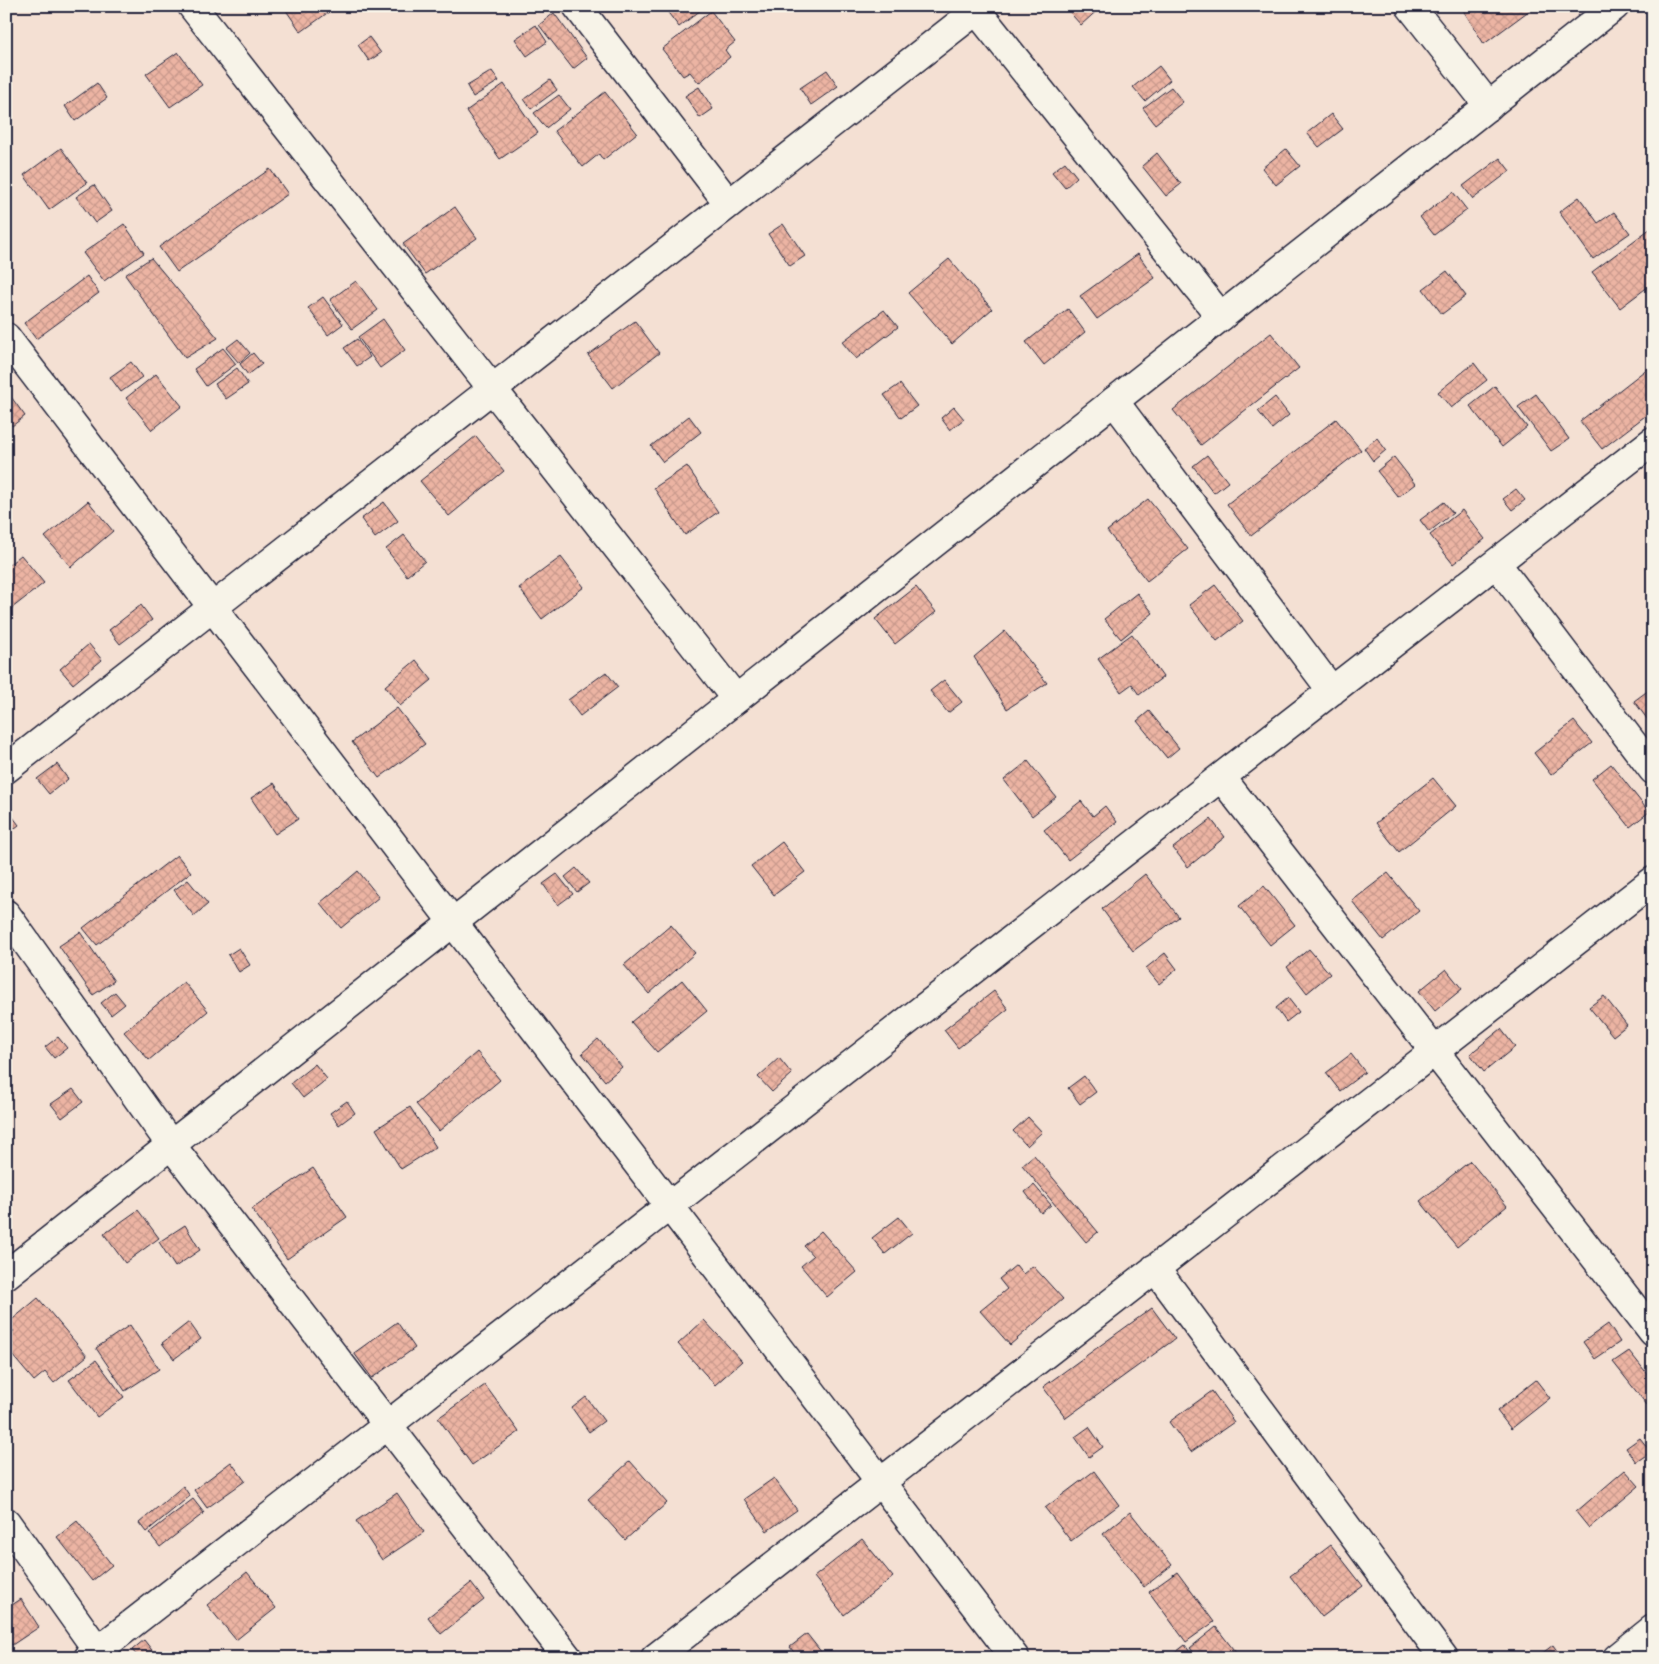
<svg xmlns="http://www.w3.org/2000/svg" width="1659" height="1664" font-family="'Playpen Sans',sans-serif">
  <defs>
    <pattern id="building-cross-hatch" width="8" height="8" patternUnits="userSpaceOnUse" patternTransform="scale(1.25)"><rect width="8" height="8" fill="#ecb4a3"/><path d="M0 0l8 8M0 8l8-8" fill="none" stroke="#ca9a8d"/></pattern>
  </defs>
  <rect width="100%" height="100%" fill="#f4e0d3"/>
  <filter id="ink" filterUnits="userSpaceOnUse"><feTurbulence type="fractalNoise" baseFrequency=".02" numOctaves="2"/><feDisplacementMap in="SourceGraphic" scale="10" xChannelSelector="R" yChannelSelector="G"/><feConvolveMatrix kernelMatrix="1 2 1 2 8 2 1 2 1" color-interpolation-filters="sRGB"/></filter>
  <g filter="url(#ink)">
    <path fill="url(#building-cross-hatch)" stroke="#22223b" d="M283,6H337L301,32Z
      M671,6H706L679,27L666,10Z
      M1064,6H1102L1081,25Z
      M1467,6H1534V7L1484,44L1463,10Z
      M711,11L735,42L725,50L730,57L699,83L690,72L683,76L662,49Z
      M554,13L587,58L573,69L539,25Z
      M536,25L547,42L527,56L515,39Z
      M369,37L381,53L369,61L358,45Z
      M178,52L202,85L170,107L146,74Z
      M1159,66L1170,80L1145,101L1133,87Z
      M827,70L838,86L811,105L800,88Z
      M492,71L499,81L473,97L467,86Z
      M550,80L557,90L531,109L524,99Z
      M97,83L107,98L75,121L65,106Z
      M504,84L538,133L500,159L466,111Z
      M699,87L713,109L700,118L685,96Z
      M1171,87L1183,102L1155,124L1143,108Z
      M605,92L637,133L603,160L599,154L583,167L554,131Z
      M559,95L570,109L546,128L534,113Z
      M1331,114L1343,129L1319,147L1307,133Z
      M61,148L87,183L49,210L24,175Z
      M1286,149L1300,166L1276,185L1262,168Z
      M1157,153L1181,184L1166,196L1142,166Z
      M1500,158L1510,171L1473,199L1463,186Z
      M1065,162L1077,177L1065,188L1052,172Z
      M270,169L288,194L177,272L159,247Z
      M94,185L112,211L95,223L76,197Z
      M1453,192L1467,210L1434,235L1420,217Z
      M1579,197L1598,223L1614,212L1630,233L1593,259L1559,212Z
      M455,207L477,238L425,274L403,244Z
      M124,224L144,253L104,281L83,253Z
      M783,224L805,256L790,266L768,234Z
      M1651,228L1653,231V283L1620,308L1592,272Z
      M1138,254L1155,278L1097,319L1080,296Z
      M151,258L218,338L185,358L125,275Z
      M949,259L992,309L952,344L908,293Z
      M1447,271L1466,296L1442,314L1423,289Z
      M87,276L99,293L36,339L24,323Z
      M356,281L378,310L352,329L330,300Z
      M323,297L343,324L328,335L308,308Z
      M1068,309L1085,332L1044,365L1026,342Z
      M884,310L898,327L856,359L842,342Z
      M383,319L405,350L380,368L358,337Z
      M635,321L659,353L613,388L588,355Z
      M1271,333L1299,368L1201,445L1173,410Z
      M238,339L250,353L239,363L226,348Z
      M357,339L370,357L357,366L344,348Z
      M223,348L236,364L206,386L194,369Z
      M253,353L262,364L248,375L240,364Z
      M131,362L142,377L121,392L110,377Z
      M1474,363L1487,380L1451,408L1438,392Z
      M1653,364V410L1602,449L1580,421Z
      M237,368L248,384L226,399L215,384Z
      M156,374L182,406L152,430L126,398Z
      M900,384L917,406L901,418L884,395Z
      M1495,386L1527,427L1502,447L1470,406Z
      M6,390L25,416L12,426L6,418Z
      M1536,394L1569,439L1551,451L1518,407Z
      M1275,397L1289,415L1272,429L1258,411Z
      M954,407L964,419L950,430L941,418Z
      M689,416L701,432L663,462L651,446Z
      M1336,419L1361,450L1251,536L1227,504Z
      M476,436L504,471L449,516L420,481Z
      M1377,438L1386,450L1373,461L1364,448Z
      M1207,455L1228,482L1214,493L1193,466Z
      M1394,457L1415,484L1398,497L1377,471Z
      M687,466L718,512L685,535L654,488Z
      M1516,489L1525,500L1512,510L1503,499Z
      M1148,499L1188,549L1147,581L1107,531Z
      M88,501L113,531L71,567L45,537Z
      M384,502L398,521L375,538L361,519Z
      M1444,502L1453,513L1429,532L1420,520Z
      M1462,510L1485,539L1453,564L1430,535Z
      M404,535L425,561L407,576L386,549Z
      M21,555L44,583L7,612L6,567Z
      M561,557L584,587L542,619L519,588Z
      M1215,585L1243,621L1217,641L1189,605Z
      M916,587L936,612L895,644L875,619Z
      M1137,593L1153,613L1121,639L1104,619Z
      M141,605L152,620L120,644L109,630Z
      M1005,631L1047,683L1007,709L974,657Z
      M1132,634L1163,677L1139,695L1132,684L1121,692L1098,659Z
      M89,644L102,660L73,684L60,669Z
      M416,660L432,680L400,706L385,686Z
      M606,672L618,687L580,716L568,700Z
      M944,680L962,702L948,713L930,691Z
      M1653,687V727L1634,701Z
      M397,708L425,744L379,778L352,742Z
      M1149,711L1179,748L1167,758L1137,721Z
      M1574,721L1592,743L1551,775L1534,753Z
      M1028,761L1056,797L1032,816L1004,780Z
      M57,764L68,779L49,794L37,779Z
      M1611,764L1649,812L1630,827L1592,779Z
      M1433,778L1456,806L1399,852L1376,823Z
      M274,783L298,819L275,834L251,798Z
      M1081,801L1093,816L1105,806L1117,822L1068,860L1044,830Z
      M6,808L19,825L6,835Z
      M1211,819L1225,837L1188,867L1173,848Z
      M782,842L805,872L774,895L751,866Z
      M177,855L191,872L97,945L83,928Z
      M576,868L589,883L577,892L565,877Z
      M358,871L379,897L341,928L320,903Z
      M1388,873L1419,911L1383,940L1352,901Z
      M557,874L573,894L558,905L543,884Z
      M1145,874L1179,917L1133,951L1102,909Z
      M188,880L208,904L194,916L174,890Z
      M1264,886L1295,925L1270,945L1239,906Z
      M671,925L695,953L649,994L624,965Z
      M80,932L114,981L93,995L59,946Z
      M239,948L250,965L239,972L228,955Z
      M1309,949L1330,974L1307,993L1287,967Z
      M1165,953L1177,969L1159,984L1146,968Z
      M1446,969L1462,989L1435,1011L1419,991Z
      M682,980L707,1011L657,1052L631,1022Z
      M184,982L208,1011L149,1060L124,1032Z
      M994,991L1008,1009L958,1048L944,1030Z
      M115,992L125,1004L111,1015L101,1003Z
      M1604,996L1627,1025L1613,1036L1589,1007Z
      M1288,998L1299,1012L1286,1022L1276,1008Z
      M1501,1029L1515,1047L1484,1072L1470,1054Z
      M58,1037L67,1048L54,1058L45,1047Z
      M598,1039L622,1067L605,1081L582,1053Z
      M477,1052L500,1080L439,1131L416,1104Z
      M1351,1054L1365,1072L1340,1091L1326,1073Z
      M779,1058L792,1074L772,1092L758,1077Z
      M315,1064L327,1079L303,1098L291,1083Z
      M1084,1076L1096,1092L1080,1104L1068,1088Z
      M73,1089L83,1102L62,1118L51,1104Z
      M347,1101L355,1113L339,1125L330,1113Z
      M410,1107L436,1147L401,1169L376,1129Z
      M1028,1117L1042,1132L1027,1146L1013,1131Z
      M1034,1155L1098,1232L1086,1242L1022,1165Z
      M1470,1161L1507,1206L1457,1247L1420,1201Z
      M313,1168L347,1217L287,1259L252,1209Z
      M1034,1185L1051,1205L1041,1213L1025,1192Z
      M138,1210L159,1238L125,1263L104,1234Z
      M899,1217L912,1233L885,1254L872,1238Z
      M185,1225L200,1250L175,1267L159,1242Z
      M821,1231L857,1272L827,1297L801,1266L813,1256L804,1246Z
      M1016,1265L1023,1274L1033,1266L1063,1299L1010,1345L980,1311L1007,1289L999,1279Z
      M38,1298L87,1356L54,1383L45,1372L34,1381L6,1348V1338L14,1331L7,1324Z
      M1152,1308L1175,1339L1066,1418L1043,1387Z
      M704,1320L742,1361L715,1385L678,1344Z
      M189,1322L201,1339L174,1359L162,1343Z
      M397,1322L415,1348L372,1378L354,1353Z
      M1608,1324L1620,1342L1595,1359L1583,1342Z
      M130,1325L159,1369L125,1391L96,1348Z
      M1629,1351L1653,1381V1400L1647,1405L1613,1362Z
      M96,1360L124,1397L97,1417L69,1380Z
      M1536,1380L1550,1398L1511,1429L1497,1411Z
      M485,1385L519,1432L472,1465L438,1418Z
      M1212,1391L1234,1422L1191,1452L1169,1422Z
      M586,1397L604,1421L589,1432L572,1408Z
      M1089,1427L1103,1447L1089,1457L1075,1437Z
      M1640,1438L1651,1452L1636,1462L1626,1448Z
      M630,1461L667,1503L625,1540L588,1499Z
      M231,1462L245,1481L207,1508L194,1490Z
      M1625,1470L1639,1486L1589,1528L1576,1512Z
      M1094,1471L1119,1505L1071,1541L1045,1508Z
      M774,1478L797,1510L767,1531L744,1499Z
      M183,1486L190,1496L146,1532L139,1523Z
      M397,1493L424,1532L382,1560L356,1521Z
      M193,1499L204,1513L160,1547L149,1533Z
      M1130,1512L1172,1565L1144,1587L1103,1534Z
      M77,1521L112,1565L92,1581L57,1537Z
      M862,1539L893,1577L844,1615L814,1577Z
      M1331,1545L1363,1586L1322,1617L1290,1576Z
      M247,1572L276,1608L236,1640L207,1605Z
      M1177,1572L1214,1622L1186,1642L1149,1592Z
      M471,1583L484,1600L441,1634L428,1617Z
      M21,1599L39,1627L12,1645L6,1637V1609Z
      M1216,1627L1240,1658H1198L1190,1648Z
      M807,1634L826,1658H798L790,1647Z
      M144,1640L158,1658H139L132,1650Z
      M1185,1645L1194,1658H1168Z
      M1553,1645L1562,1658H1536Z"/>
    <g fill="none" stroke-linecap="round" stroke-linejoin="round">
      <g stroke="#22223b" stroke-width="31">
        <path id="minor" d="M192,6L736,699
          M577,6L729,204
          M973,6L1221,317
          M1410,6L1489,106
          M6,337L1015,1658
          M1114,401L1332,691
          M1496,563L1653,770
          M6,769L982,6
          M1221,777L1653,1332
          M6,914L171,1145L568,1658
          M1155,1268L1444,1658
          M6,1522L103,1658
          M88,1658L1653,441
          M655,1658L1653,881
          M1617,1658L1653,1629"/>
      </g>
      <g stroke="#22223b" stroke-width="31">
        <path id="major" d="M6,1275L1615,6"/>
      </g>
      <use href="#minor" stroke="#f7f3e8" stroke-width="28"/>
      <use href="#major" stroke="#f7f3e8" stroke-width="28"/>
    </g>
  </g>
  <rect width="1659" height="1664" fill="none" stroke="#f7f3e8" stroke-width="25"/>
  <rect x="12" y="12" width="1634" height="1639" fill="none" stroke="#22223b" stroke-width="2" filter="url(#ink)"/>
</svg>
